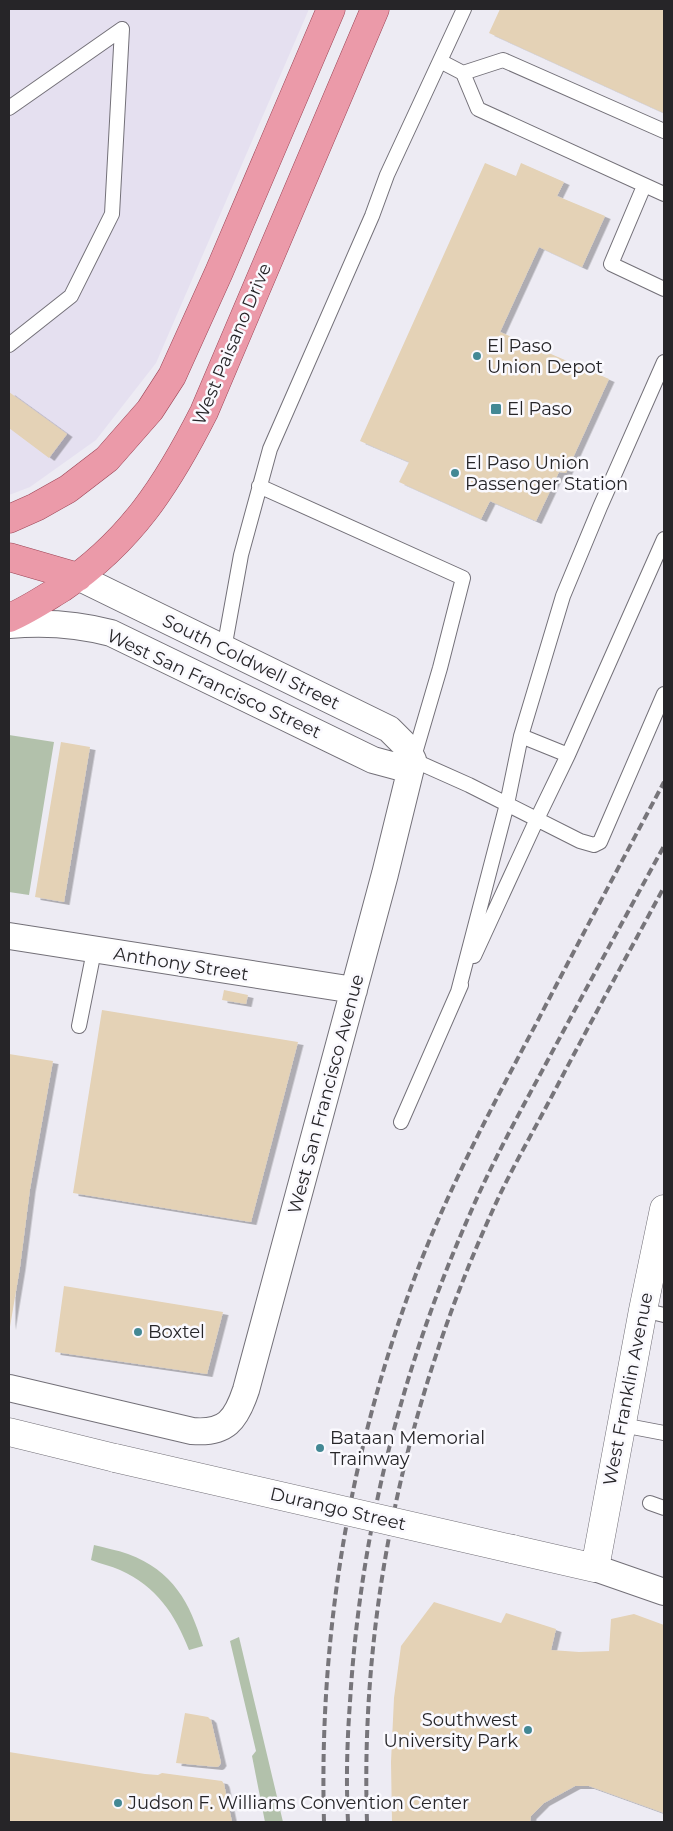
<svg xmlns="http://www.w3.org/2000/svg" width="673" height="1831" font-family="Montserrat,sans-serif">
  <defs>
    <filter id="shadow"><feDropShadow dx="5.5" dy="3" stdDeviation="0" flood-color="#0004"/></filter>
  </defs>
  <rect width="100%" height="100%" fill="#edebf3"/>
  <path fill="#e5e0f0" d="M9,9H309L156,363L96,440L30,487L9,495Z"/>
  <path fill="#b2c1ab" d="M9,735L54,742L29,895L9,892Z
    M94,1545C105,1548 117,1550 128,1554C173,1571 190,1602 203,1646L189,1650C175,1614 157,1587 120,1570C111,1566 101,1564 91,1560Z
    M239,1637L283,1822H265L252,1756L256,1751L230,1641Z"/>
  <path fill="#e4d2b6" filter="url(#shadow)" d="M500,9H664V113L489,33Z
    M485,163L516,176L521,163L564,182L557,196L605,216L582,267L539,247L500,332L609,379L566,473L559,472L536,521L490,501L481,519L399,482L409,462L360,441Z
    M9,392L67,434L49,458L9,428Z
    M61,742L90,747L64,902L35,897Z
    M224,990L248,995L246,1004L222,1000Z
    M102,1010L298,1042L251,1222L73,1193Z
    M9,1054L53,1061L30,1189L20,1267L10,1327Z
    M64,1286L223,1312L207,1374L55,1352Z
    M434,1602L501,1623L506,1613L556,1629L551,1650L579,1652L609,1651L611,1619L634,1614L664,1625V1813L589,1786H575L544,1803L531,1816L530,1822H392L391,1762L394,1698L401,1646Z
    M185,1713L208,1717L211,1720L221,1763L219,1766L217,1767L176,1763Z
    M9,1752L145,1774L158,1775L162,1773L222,1781L224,1784L232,1822H9Z"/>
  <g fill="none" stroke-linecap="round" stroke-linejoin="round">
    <g stroke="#737078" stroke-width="16">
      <path id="service" d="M440,61L463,73L478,109L664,194
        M463,73L503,60L664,131
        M9,108L122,29L112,214L71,296L9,345
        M644,186L611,264L664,289
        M259,486L463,578L440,668L413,760L469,785L580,841L594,845L600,842L664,694
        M224,649L241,555L270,449L372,216L387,175L464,9
        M521,736L568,755
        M474,956L537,819L568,755L664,539
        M458,992L507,804L521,736L563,596L600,507L664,362
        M79,1026L94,951
        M401,1122L461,985
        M643,1310L664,1315
        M622,1425L664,1433
        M650,1503L664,1508"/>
    </g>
    <g stroke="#737078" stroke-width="28">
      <path id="minor" d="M78,577L389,729L406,746L413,760
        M9,625C42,622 78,624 111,633L373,760L399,767L413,760
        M9,936L354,990
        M9,1388L192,1431C226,1434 236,1420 246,1390L385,874L413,760
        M595,1568L664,1592"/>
    </g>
    <g stroke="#737078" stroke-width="29">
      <path id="tertiary" d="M9,1432L115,1458
        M512,1549L595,1568L643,1310L664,1209"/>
    </g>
    <g stroke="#9d4556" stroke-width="29">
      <path id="primary" d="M9,519L36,507L68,489L107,459L150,410L172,376L219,272L331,9
        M9,557L78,577
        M9,618C28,610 44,599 62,588C131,541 167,485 204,412L375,9"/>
    </g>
    <use href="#service" stroke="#fff" stroke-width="14"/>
    <use href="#minor" stroke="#fff" stroke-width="26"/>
    <use href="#tertiary" stroke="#fff" stroke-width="28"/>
    <use href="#primary" stroke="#eb9aa9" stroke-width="28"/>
    <path stroke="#77757a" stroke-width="4" stroke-dasharray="8 4" stroke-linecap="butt" d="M324,1822C319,1648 346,1472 404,1307C438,1208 487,1116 536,1024C578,943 621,863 664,782
      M348,1822C346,1782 347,1742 350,1702C360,1534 401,1370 469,1216C490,1167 516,1119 542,1071C582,996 623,921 664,846
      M367,1822C360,1613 405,1405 491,1214C509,1173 532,1134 553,1094C589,1025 627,956 664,887"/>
    <g stroke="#737078" stroke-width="29" stroke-linecap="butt">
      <path id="tertiary-bridge" d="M115,1458L512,1549"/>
    </g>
    <use href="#tertiary-bridge" stroke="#fff" stroke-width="28"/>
  </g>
  <g fill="#438894" stroke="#faf9fe" stroke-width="2">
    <circle cx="477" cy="356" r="5"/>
    <rect x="490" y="403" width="12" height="12" rx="2.5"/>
    <circle cx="455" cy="473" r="5"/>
    <circle cx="138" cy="1332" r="5"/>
    <circle cx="320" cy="1448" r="5"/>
    <circle cx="528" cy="1730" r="5"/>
    <circle cx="118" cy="1803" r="5"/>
  </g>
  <g text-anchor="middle" stroke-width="5" stroke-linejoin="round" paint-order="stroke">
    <g font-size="18" fill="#262528" stroke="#faf9fe">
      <text transform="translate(232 344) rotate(-67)" y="6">West Paisano Drive</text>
      <text transform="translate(251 662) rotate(26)" y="6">South Coldwell Street</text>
      <text transform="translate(214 684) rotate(25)" y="6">West San Francisco Street</text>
      <text transform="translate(181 964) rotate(9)" y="6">Anthony Street</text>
      <text transform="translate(326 1094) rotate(-75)" y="6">West San Francisco Avenue</text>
      <text transform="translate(628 1389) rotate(-79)" y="6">West Franklin Avenue</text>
      <text transform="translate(338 1509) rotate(13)" y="6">Durango Street</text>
    </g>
    <g font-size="18" fill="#262528" stroke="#faf9fe" text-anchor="start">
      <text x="487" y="352">El Paso<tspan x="487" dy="21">Union Depot</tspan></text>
      <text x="507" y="415">El Paso</text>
      <text x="465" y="469">El Paso Union<tspan x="465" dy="21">Passenger Station</tspan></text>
      <text x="148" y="1338">Boxtel</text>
      <text x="330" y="1444">Bataan Memorial<tspan x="330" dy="21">Trainway</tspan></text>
      <text x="518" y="1726" text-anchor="end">Southwest<tspan x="518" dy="21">University Park</tspan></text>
      <text x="128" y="1809">Judson F. Williams Convention Center</text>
    </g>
  </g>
  <rect width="673" height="1831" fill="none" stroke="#262528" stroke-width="20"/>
</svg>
